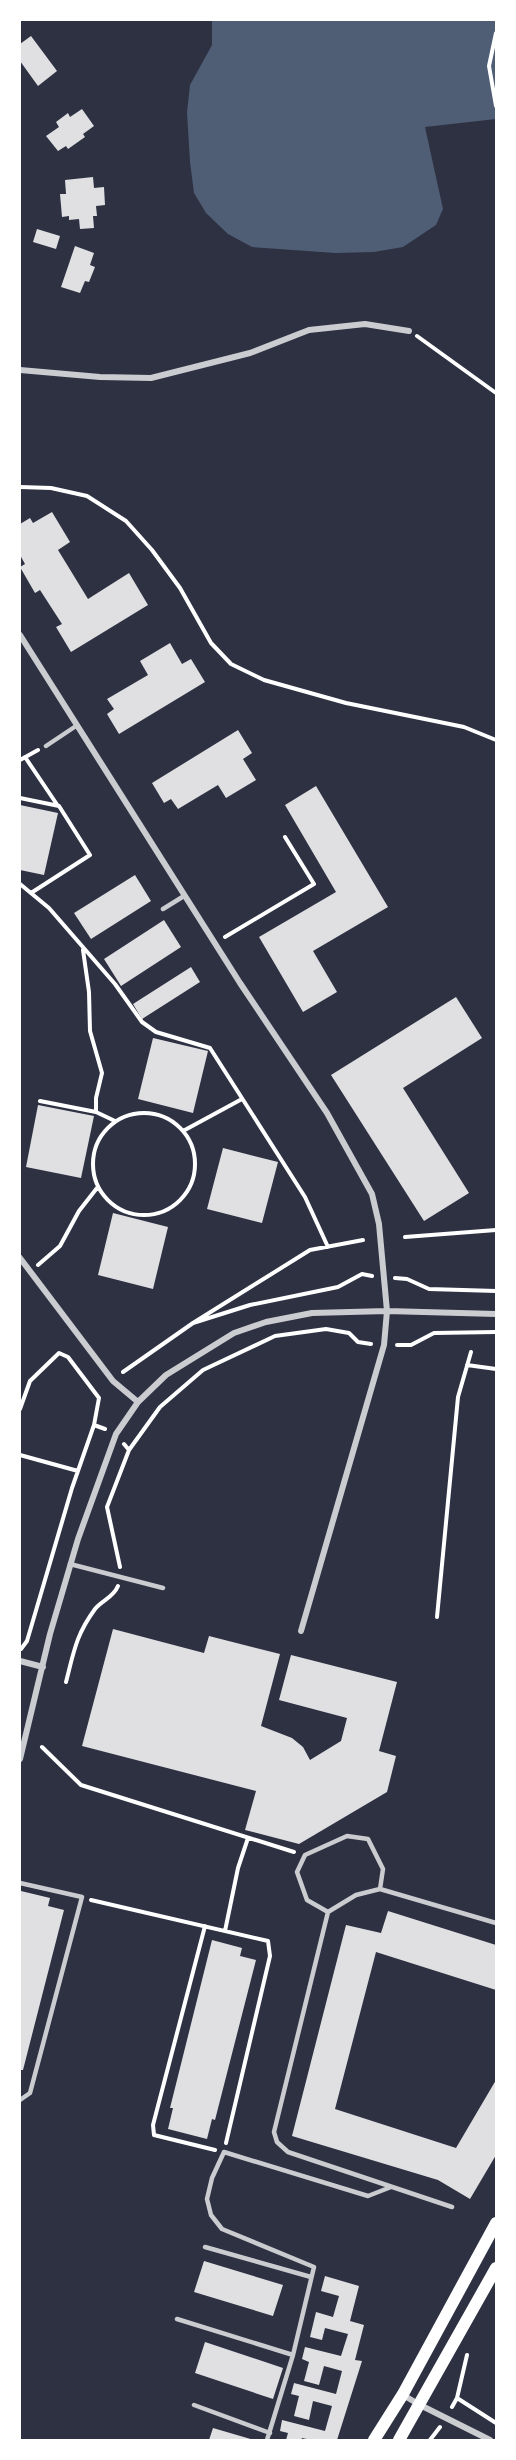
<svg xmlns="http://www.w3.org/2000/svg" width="516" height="2460" font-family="Rubik,sans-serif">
  <rect width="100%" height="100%" fill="#2d3142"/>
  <path fill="#4f5d75" d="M212,20H496V119L425,127L443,209L436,225L403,247L374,252L335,253L252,247L228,234L206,213L194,193L190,162L187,112L190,85L212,45Z"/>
  <path fill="#e0e0e3" d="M31,36L57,71L38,86L20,61V44Z
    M82,109L94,126L83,134L85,137L68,149L66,146L58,151L46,136L59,127L56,122L68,113L70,117Z
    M93,177L94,188L104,187L105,205L96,206L97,216H93L94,228L80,229L79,219L69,220V216L62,217L60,194H66L65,180Z
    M37,229L60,236L56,249L33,242Z
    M75,246L94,253L90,265L95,267L89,282L85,281L80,293L61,287Z
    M52,512L70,542L58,550L88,599L129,573L148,605L71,652L56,627L62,624L40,590L35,593L20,567L25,564L20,555V524L30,518L33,523Z
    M170,643L182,664L191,659L205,682L119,734L107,714L114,709L107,699L148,675L140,661Z
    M238,730L252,753L243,759L256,780L226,798L218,785L178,809L171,799L164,803L152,783Z
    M316,786L388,907L313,951L337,992L303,1012L259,937L336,892L285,805Z
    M20,805L58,813L44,875L20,870Z
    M135,875L151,901L91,939L74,913Z
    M164,920L181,947L121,986L104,959Z
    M191,967L200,982L142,1019L133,1004Z
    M456,997L482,1038L403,1088L469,1193L424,1221L331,1075Z
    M153,1038L208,1051L193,1113L138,1099Z
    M38,1105L94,1116L81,1178L26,1167Z
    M223,1148L278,1162L262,1223L207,1209Z
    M113,1213L168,1227L153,1289L98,1275Z
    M113,1629L204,1653L209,1636L280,1654L261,1726L292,1738L303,1747L310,1760L341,1741L347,1718L279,1700L291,1655L397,1682L379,1751L396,1756L387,1792L299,1844L245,1830L256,1791L82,1746Z
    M21,1891L50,1898L48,1906L64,1910L23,2070H20Z
    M388,1911L496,1945V1990L376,1952L335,2109L456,2148L496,2080V2155L470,2199L438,2180L292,2136L346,1925L381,1933Z
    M212,1940L242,1948L240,1956L256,1960L215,2120L212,2119L207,2139L168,2129L173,2108H170Z
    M204,2261L283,2285L273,2316L194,2292Z
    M325,2276L359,2286L350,2321L364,2325L355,2360L362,2361L337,2440H311L302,2438L301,2440H286L288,2433L280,2431L282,2420L325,2431L332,2406L313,2401L309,2420L294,2416L299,2396L291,2394L294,2383L336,2394L342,2371L324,2366L319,2385L304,2381L309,2362L302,2359L305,2347L341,2356L348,2334L325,2328L322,2340L310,2337L316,2312L333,2317L339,2296L321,2291Z
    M205,2342L283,2368L273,2399L195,2373Z
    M213,2428L254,2440H209Z"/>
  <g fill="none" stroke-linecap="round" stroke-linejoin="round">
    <path stroke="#fff" stroke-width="4" d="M496,33L489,66L496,106
      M417,336L496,393
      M20,487L51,488L87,496L126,521L152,550L180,588L211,643L231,664L264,680L346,703L464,727L496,740
      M25,757L58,806
      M20,760L38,750
      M20,798L59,806L90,855L31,893
      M20,884L49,908L115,984L142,1022L156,1032L210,1048L305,1197L328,1247
      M225,937L314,884L285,837
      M83,950L89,992L90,1031L102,1073L96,1098V1112L115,1121
      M40,1101L96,1112
      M93 1164a51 51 0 1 1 102 0a51 51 0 1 1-102 0Z
      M183,1131L242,1099
      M405,1237L496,1230
      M38,1265L60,1246L79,1211L97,1188
      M395,1278L407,1279L429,1289L496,1291
      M193,1323L250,1305L338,1287L362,1274L372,1276
      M397,1345H411L434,1333L496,1332
      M467,1365L496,1369
      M123,1372L193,1323L310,1250L363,1240
      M20,1409L30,1381L59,1353L68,1357L99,1398L94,1425L105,1429
      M129,1450L160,1407L203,1370L275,1336L326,1329L349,1333L358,1342L371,1344
      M20,1455L78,1471
      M120,1567L107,1507L129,1450L124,1444
      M437,1617L458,1397L471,1352
      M21,1649L27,1641L72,1488L94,1425
      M66,1682C74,1651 76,1635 95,1609C102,1600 113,1598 118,1586
      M42,1747L81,1785L294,1852
      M91,1900L268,1941L270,1956L226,2143
      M205,1926L153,2125L154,2135L215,2150
      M225,1931L238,1868L248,1838
      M457,2398L496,2423
      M452,2407L457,2398L467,2355
      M430,2440L440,2427"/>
    <path stroke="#caccd0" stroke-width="4.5" d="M46,746L76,726
      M163,909L184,896
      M70,1564L163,1588
      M20,1883L82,1897L30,2093L20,2100
      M328,1912L274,2132L277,2142L288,2152L452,2207
      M328,1912L307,1900L297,1872L305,1855L347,1836L368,1839L383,1869L380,1889
      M328,1912L356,1895L380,1889L496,1923
      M205,2247L311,2277
      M177,2319L293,2355
      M194,2405L270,2433
      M267,2440L293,2355L314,2267L222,2229L211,2215L207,2199L212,2178L224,2152L368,2196L391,2187"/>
    <path stroke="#caccd0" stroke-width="6" d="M20,370L100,377L151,378L250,353L309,330L365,324L409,331
      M20,635L240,983L327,1113L372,1194L379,1224L387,1311L384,1345L301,1631
      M20,1258L113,1381L138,1402
      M20,1661L43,1667
      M20,1759L50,1634L78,1539L116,1434L138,1402L166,1375L234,1333L266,1322L312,1313L387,1311L496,1314
      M403,2395L420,2405L490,2440"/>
    <path stroke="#fff" stroke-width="12" d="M374,2440L403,2394L496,2223
      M399,2440L496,2268"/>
  </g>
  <rect width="516" height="2460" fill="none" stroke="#ffffff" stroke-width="42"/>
</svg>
